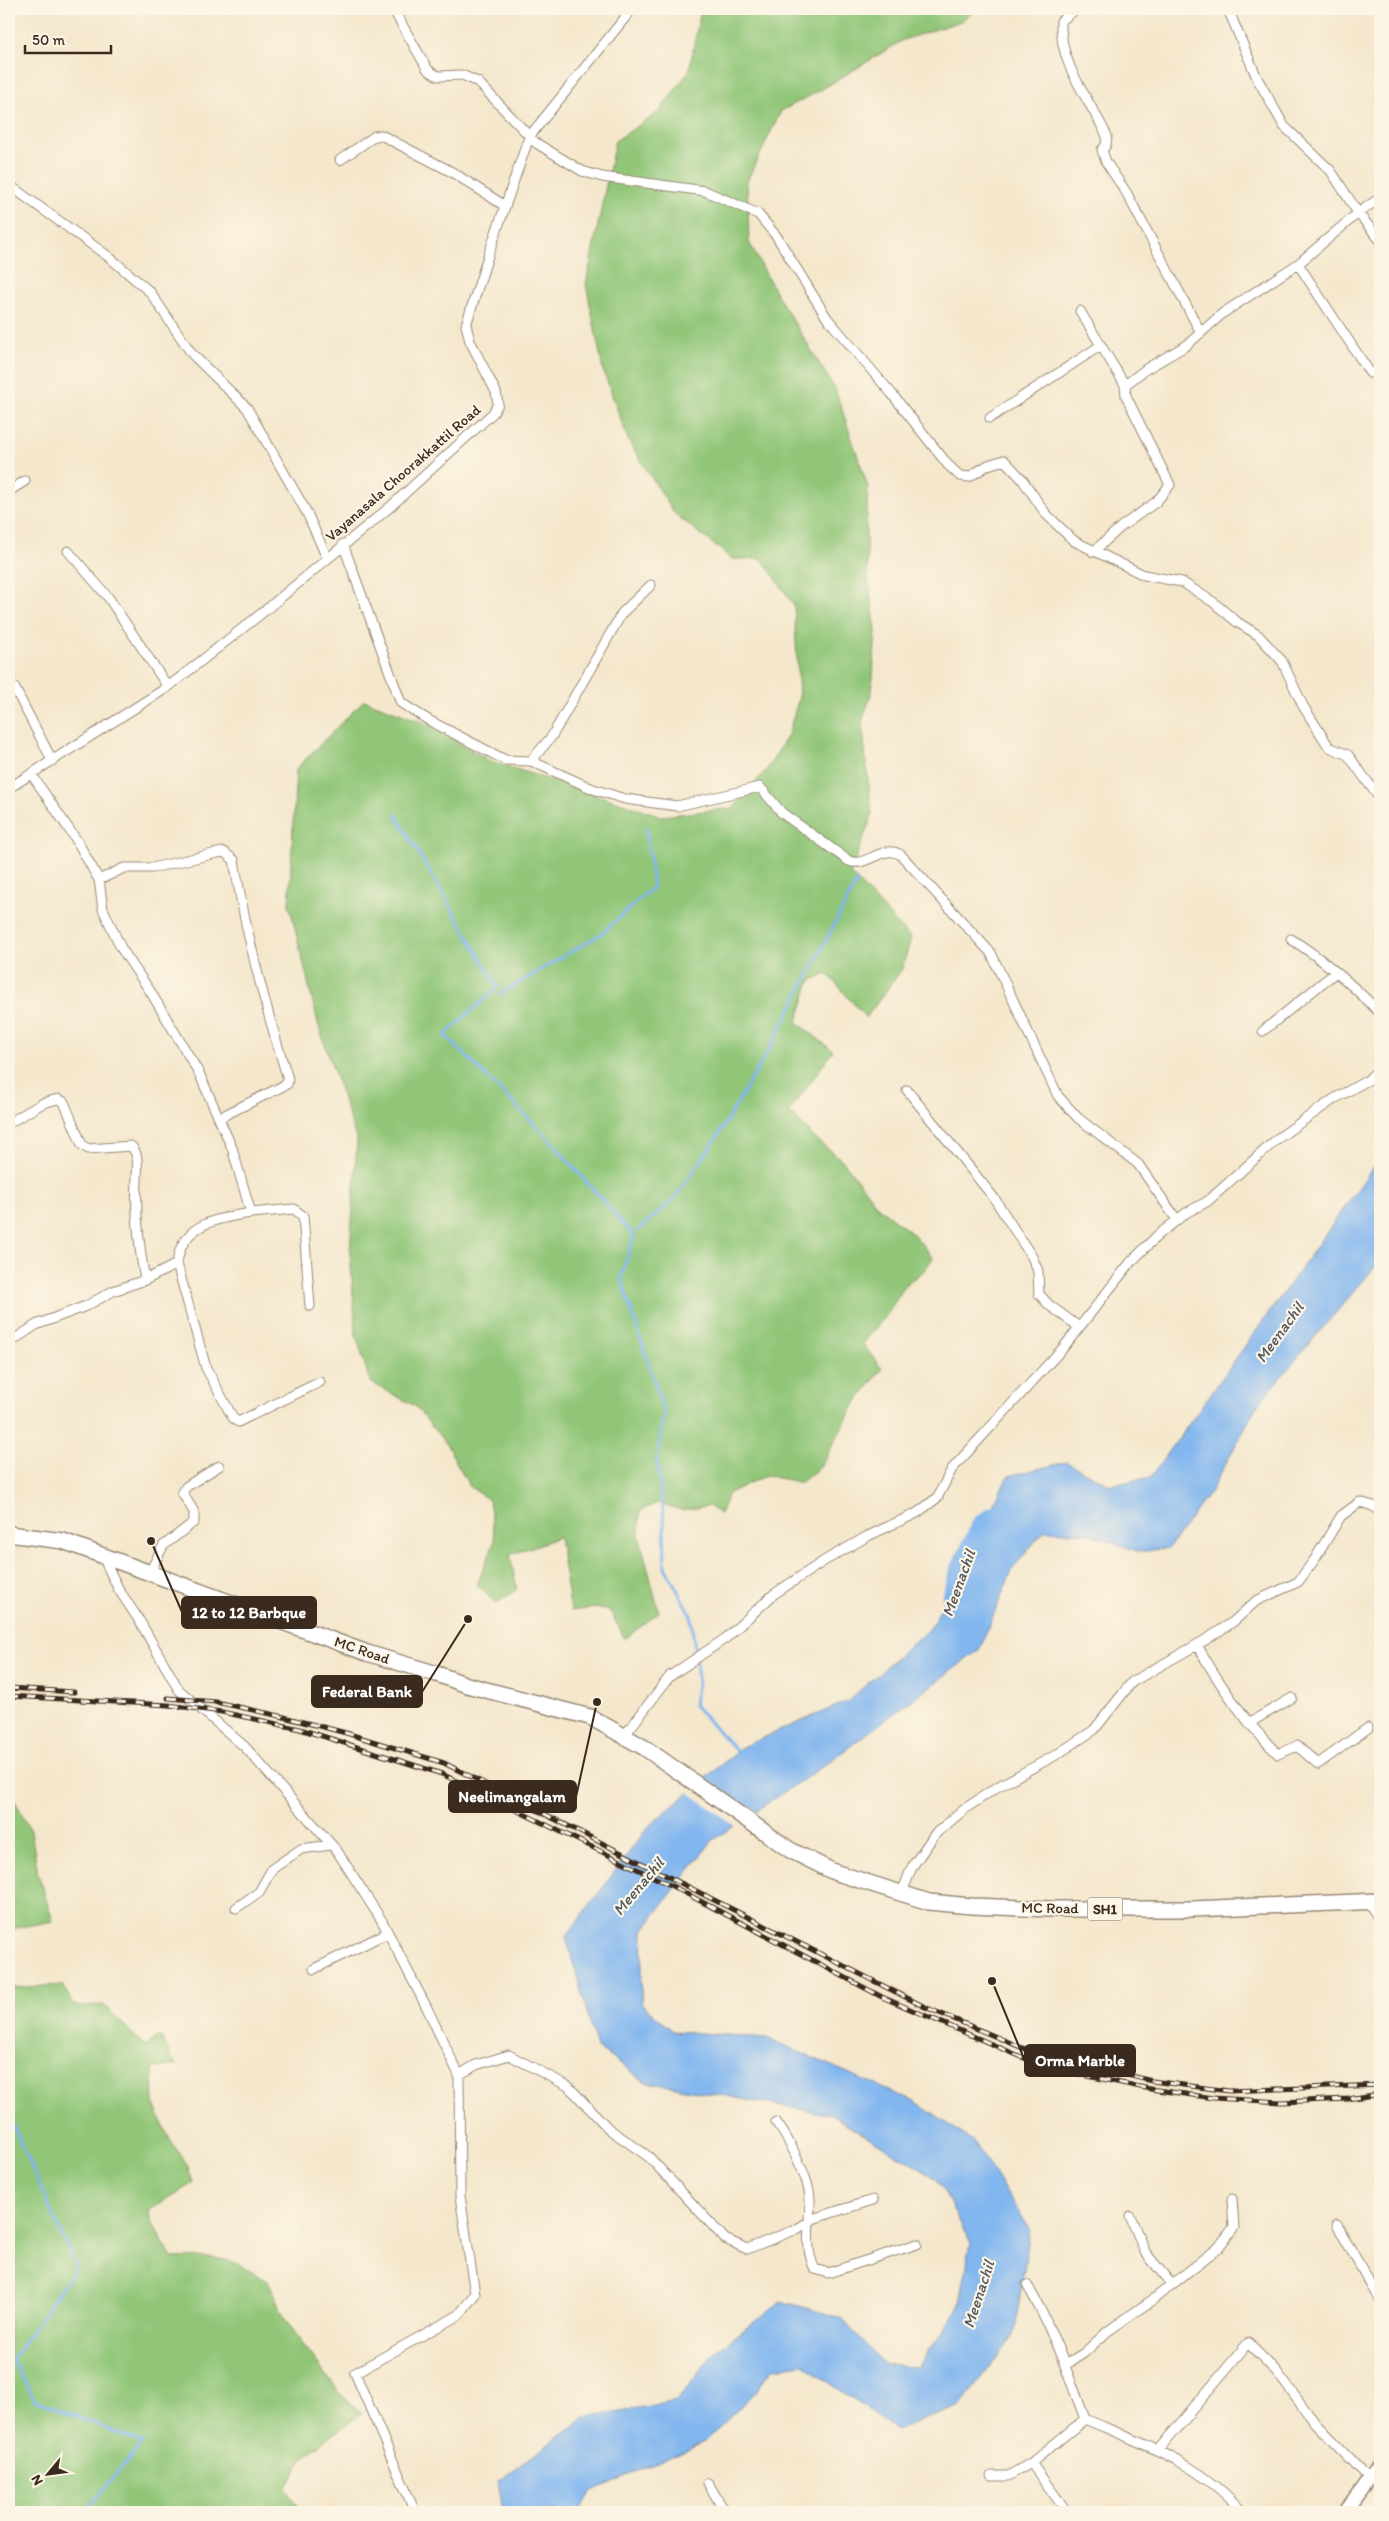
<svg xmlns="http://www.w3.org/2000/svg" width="1389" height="2521" font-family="Itim,sans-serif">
  <rect width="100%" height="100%" fill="#fcf5e5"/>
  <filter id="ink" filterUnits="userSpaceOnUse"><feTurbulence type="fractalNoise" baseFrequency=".02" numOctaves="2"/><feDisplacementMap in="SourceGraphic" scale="10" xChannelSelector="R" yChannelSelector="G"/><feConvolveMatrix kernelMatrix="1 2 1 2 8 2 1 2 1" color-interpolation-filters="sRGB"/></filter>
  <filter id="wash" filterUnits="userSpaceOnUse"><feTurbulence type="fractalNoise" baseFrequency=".0096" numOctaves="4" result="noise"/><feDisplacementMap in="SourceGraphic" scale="20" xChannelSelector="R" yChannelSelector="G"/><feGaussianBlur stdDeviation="1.12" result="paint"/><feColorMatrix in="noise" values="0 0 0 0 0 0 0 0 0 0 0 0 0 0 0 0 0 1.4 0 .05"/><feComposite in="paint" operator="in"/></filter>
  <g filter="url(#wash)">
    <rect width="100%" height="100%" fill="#f4e7cc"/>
    <path fill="#91c678" stroke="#66784b" d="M701,9H976L961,21L903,40L819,91L781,111L747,181L749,242L776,293L835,389L868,487L866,533L868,578L876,630L872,691L862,722L872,816L850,873L911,938L902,969L866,1018L827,973L810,981L797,1022L833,1051L789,1112L820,1143L843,1161L878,1207L914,1235L933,1258L924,1271L907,1283L885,1317L863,1344L882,1369L855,1404L820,1467L800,1483L766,1475L729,1493L720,1514L709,1506L682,1510L657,1503L640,1511L639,1535L659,1612L625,1639L610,1611L595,1608L571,1611L559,1537L510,1555L517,1589L496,1604L477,1585L495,1540L489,1500L469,1486L447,1445L415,1406L370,1382L356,1335L350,1252L357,1141L319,1027L289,904L296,769L364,700L423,722L488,760L662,816L733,808L768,768L788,735L799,698L794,605L762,559H732L674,513L629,442L603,370L586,284L615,141L659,112L689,71Z
      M9,1796L14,1799L31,1831L38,1874L53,1921L11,1929L9,1941Z
      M63,1985L74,2006L104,2005L145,2046L160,2036L176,2065L153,2068L154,2105L170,2140L187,2164L193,2183L148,2211L157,2232L172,2258L211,2257L234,2262L268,2281L285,2319L338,2391L362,2413L303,2458L286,2488L302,2512H9V1988Z"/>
    <path fill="#81b6ef" stroke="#5e7086" d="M1380,1158V1261L1257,1405L1211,1491L1169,1548L1139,1552L1088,1533L1044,1531L1013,1568L979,1650L829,1762L712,1841L643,1930L641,2003L673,2031L767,2038L915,2102L974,2142L1030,2230L1014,2336L960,2406L896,2430L803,2364L773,2368L755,2393L704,2442L592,2491L577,2512H503L498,2481L586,2417L677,2401L714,2353L781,2301L842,2318L885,2365L918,2367L959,2308L971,2243L937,2179L832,2115L646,2082L597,2048L566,1937L648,1827L742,1747L848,1701L931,1627L1008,1476L1066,1462L1111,1485L1151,1477Z"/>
    <path fill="#f4e7cc" d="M701,1779L754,1816L737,1827L686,1791Z"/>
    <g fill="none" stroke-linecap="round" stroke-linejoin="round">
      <path stroke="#81b6ef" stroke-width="3" d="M396,815L498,987L445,1035L547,1137L634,1236L621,1278L664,1412L657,1462L664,1520L665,1567L691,1616L698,1680L694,1705L739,1754
        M500,994L601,934L653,887L646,827
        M637,1231L675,1198L719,1134L773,1043L857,881
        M9,2116L76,2267L12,2360L35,2400L142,2443L85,2512"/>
      <path stroke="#81b6ef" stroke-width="20" d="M952,1595L960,1571L982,1524L1008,1508"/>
    </g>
  </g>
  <g filter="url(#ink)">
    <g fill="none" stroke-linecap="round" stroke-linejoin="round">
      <g stroke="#988875" stroke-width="11">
        <path id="street" d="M393,9L428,70L438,76L462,75L478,82L536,143L582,171L602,177L705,191L758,214L777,237L827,318L892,394L948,465L960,476L969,477L988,465L1004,460L1022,479L1046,514L1074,541L1144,575L1182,582L1213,602L1237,622L1258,635L1282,661L1303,706L1329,747L1348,755L1380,799
          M1076,9L1061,21C1059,65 1089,98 1107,136L1106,145L1102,150L1106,162L1126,192L1201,333
          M1228,9L1257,78L1284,126L1331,171L1358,213L1380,240
          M340,160L375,136L381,135L452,172L505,206
          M9,185L109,257L150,292L192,354L247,408L307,513L327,558
          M1298,264L1370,373
          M1080,311L1125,385L1126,396L1170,485L1156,502L1122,526L1093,552
          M1125,385L1146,369L1187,345L1223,313L1298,264L1358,213L1380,198
          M990,418L1100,346
          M9,491L25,481
          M343,544L401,703L430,721L505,760L531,761L593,789L625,799L677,806L760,787L782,813L849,861C867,868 883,843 901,855L991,953L1058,1096L1078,1118L1138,1164L1177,1220
          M68,551L108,597L168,687
          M14,687L52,760
          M531,761L552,736L622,613L651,585
          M9,788L168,687L262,613L390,507L493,413L498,404L496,392L470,341L466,325L489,253L529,137L632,9
          M99,880L124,868H152L217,853L224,852L234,860C246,935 265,1007 288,1079L287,1084L219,1118
          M1291,939C1324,960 1353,985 1380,1013
          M1263,1031L1336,972
          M907,1090L994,1198L1032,1257L1038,1271L1039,1294L1049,1305L1079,1327
          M9,1123L43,1103L58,1099L64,1102L82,1145L88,1149L131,1146C140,1155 137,1168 137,1179C135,1214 139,1247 145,1280
          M251,1213L294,1209L303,1216L310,1306
          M177,1264L206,1368L233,1418L238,1422L320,1382
          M9,1343L36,1325L86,1306L113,1291L145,1280L177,1264C181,1223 217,1219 251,1213L232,1148L199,1073L150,991L121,948L103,909L99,880L77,841L32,775
          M102,1555L119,1590L139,1620L179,1690L245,1747L337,1851L382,1921L427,2008L459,2075L460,2196L475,2294L459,2315L355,2373L415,2512
          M150,1572L163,1546L194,1522V1512L182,1492L187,1486L219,1466
          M1197,1645C1219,1684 1245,1722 1278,1754L1297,1746L1318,1764L1368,1728
          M1249,1723L1292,1698
          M625,1735L670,1676L726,1638L774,1594L824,1561L868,1536L917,1513L937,1498L952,1469L1063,1348L1130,1263L1158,1235L1186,1213L1208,1201L1277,1139L1334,1099L1368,1080L1380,1068
          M901,1895L912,1867L935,1834L966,1808L997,1787L1056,1755L1094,1730L1132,1682L1207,1639L1233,1622L1256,1601L1298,1582L1315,1559L1341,1516L1360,1502L1373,1506L1380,1512
          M1368,1901L1380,1921
          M236,1908L259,1892L272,1869L301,1849L331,1845
          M314,1969L387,1933
          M459,2075L476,2065L509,2055L568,2086L609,2129L649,2157L725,2239L747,2249L797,2229L815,2218L873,2200
          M776,2122C789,2139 810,2180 810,2200C810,2223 804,2249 815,2269L828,2273L917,2244
          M1130,2216L1145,2252L1172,2285
          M1337,2225L1380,2301
          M1027,2285C1052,2327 1068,2374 1085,2419L1031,2463
          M1065,2365L1084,2353L1108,2331L1155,2298L1218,2248L1234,2227L1232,2199
          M1085,2419C1141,2443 1203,2464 1242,2512
          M1158,2450L1248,2343L1276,2371L1315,2423L1370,2480
          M992,2476H1008L1031,2463L1067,2512
          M708,2483L725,2512"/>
      </g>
      <g stroke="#988875" stroke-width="15">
        <path id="secondary" d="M1345,2512L1380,2464"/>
      </g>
      <g stroke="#988875" stroke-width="18">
        <path id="primary" d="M9,1534L63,1541L367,1653L434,1673L467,1685L590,1717L645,1748L790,1850L834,1872L929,1902L971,1906L1052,1909H1193L1380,1901"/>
      </g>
      <use href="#street" stroke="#fff" stroke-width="9"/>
      <use href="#secondary" stroke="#fff" stroke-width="12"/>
      <use href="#primary" stroke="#fff" stroke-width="15"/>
      <g stroke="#3b2a1e" stroke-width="5">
        <path id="rail" d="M9,1688L74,1692
          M9,1696L168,1705L222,1712L300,1729L442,1774L672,1886L882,1997L1024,2058L1088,2076L1150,2089L1213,2098L1281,2102L1348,2099L1380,2094
          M168,1698L216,1702L280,1716L346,1733L444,1763L925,2007L1030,2051L1152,2081L1229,2091L1380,2085"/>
      </g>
      <use href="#rail" stroke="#fcf5e5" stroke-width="3" stroke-dasharray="9" stroke-linecap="butt"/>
    </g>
  </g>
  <g text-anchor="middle" stroke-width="4.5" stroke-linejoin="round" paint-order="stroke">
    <rect fill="#fcf5e5" stroke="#75675a" stroke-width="1" x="1087.5" y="1897.5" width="35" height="23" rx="4"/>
    <g font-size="14" font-weight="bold" fill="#3b2a1e">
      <text x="1105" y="1914">SH1</text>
    </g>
    <g font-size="15" fill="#3b2a1e" stroke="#fcf5e5">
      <text transform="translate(403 473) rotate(-41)" y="5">Vayanasala Choorakkattil Road</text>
      <text transform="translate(362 1650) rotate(19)" y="5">MC Road</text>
      <text transform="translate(1050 1908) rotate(1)" y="5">MC Road</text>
    </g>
    <g font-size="16" font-style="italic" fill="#50545d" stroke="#fcf5e5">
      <text transform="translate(1279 1332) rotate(-54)" y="6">Meenachil</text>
      <text transform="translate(958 1583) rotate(-70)" y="6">Meenachil</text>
      <text transform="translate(638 1886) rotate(-50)" y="6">Meenachil</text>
      <text transform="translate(978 2294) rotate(-72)" y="6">Meenachil</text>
    </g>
  </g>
  <path fill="none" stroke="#3b2a1e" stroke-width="2" d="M151 1541L182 1612M468 1619L422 1692M597 1702L576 1797M992 1981L1025 2061"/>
  <g fill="#3b2a1e" stroke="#fcf5e5" stroke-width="2">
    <circle cx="151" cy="1541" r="5"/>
    <circle cx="468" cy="1619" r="5"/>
    <circle cx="597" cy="1702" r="5"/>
    <circle cx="992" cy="1981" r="5"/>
  </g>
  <g fill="#3b2a1e" stroke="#3b2a1e" stroke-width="2">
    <rect x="182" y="1597" width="134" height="31" rx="5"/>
    <rect x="312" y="1676" width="110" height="31" rx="5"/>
    <rect x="449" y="1781" width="127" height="31" rx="5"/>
    <rect x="1025" y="2045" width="110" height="31" rx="5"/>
  </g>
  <g font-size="16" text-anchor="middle" font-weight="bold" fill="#fff">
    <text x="249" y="1618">12 to 12 Barbque</text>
    <text x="367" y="1697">Federal Bank</text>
    <text x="512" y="1802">Neelimangalam</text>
    <text x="1080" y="2066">Orma Marble</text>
  </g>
  <rect width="1389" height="2521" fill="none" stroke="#fcf5e5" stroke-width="30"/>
  <g transform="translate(48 2474) rotate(241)" stroke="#fcf5e5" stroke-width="4" paint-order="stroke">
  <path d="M0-4L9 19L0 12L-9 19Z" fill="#3b2a1e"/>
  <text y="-8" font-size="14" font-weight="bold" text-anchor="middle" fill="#3b2a1e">N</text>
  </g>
  <path d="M25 45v8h86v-8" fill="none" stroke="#3b2a1e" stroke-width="2.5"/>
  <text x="32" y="45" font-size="15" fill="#3b2a1e" stroke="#fcf5e5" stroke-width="4" paint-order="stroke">50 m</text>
</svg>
